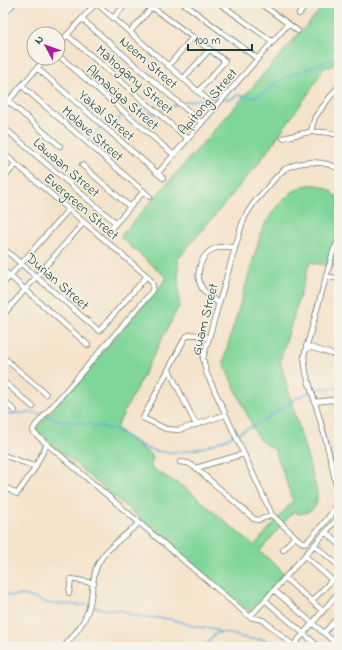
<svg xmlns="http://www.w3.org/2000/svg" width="342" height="650" font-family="'Indie Flower',sans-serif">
  <rect width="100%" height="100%" fill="#f7f3e8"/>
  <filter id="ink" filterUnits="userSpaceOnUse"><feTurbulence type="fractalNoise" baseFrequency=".025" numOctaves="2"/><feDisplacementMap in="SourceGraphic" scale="8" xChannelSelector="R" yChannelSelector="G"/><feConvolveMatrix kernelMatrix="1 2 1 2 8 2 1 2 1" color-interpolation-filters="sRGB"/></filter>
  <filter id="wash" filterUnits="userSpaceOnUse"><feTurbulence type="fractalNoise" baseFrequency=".012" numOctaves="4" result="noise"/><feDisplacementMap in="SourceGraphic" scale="16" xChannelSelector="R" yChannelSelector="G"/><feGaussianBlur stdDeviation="0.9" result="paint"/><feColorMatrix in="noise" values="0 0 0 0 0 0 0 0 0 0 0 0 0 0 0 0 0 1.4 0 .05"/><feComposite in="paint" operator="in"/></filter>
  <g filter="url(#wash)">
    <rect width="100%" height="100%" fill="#f4e3cb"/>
    <path fill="#80d69a" stroke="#508a67" d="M326,3H339V67L336,65L324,68L308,94L258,164L178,259L179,306L116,428L153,457L150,467L187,489L254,546L293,501L275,450L259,440L225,367L224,361L225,355L262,230C266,221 271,214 277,207C290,192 307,177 328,189C332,191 335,196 339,199V265L333,267L310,262L280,361L317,491C318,507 314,512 298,514L294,511L260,551L284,573L250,612L35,430L167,278L120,237Z"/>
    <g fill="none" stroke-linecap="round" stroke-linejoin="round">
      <path stroke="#63addb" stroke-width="1.5" d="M305,70C316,66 327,59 339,60
        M208,98H221
        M225,99H231L238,95L253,97L260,95L284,78L301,71
        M184,102L203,99
        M127,111C135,109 145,115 156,113
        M160,111L178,104
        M106,125L117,121L123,114
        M89,138L102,126
        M3,414C16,415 29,410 43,414
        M46,416L63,421
        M263,421C286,405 310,384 339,388
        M66,422C84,423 104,425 120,433C129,437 137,444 146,448C184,462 226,440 259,423
        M3,594L12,596L24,595L51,604L88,605
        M91,606L108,610H119L133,616L170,619L197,627L211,628L219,632
        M207,647C214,622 232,636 249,639C263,641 261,635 274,647"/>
    </g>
  </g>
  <g filter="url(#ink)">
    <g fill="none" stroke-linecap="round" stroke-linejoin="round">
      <g stroke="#6a7769" stroke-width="6">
        <path id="minor" d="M96,3L216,107
          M183,3L258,59
          M219,3L273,42
          M260,3L298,31
          M300,3L305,7
          M152,7L225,61L198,92
          M299,14L308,3
          M3,15L14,3
          M113,18L127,3
          M82,19L202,123
          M130,32L156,3
          M67,35L188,139
          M58,45L96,3
          M58,55L174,155
          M168,66L193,37
          M37,68L163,178
          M183,79L210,49
          M22,86L150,197
          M8,101L60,146
          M3,107L46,58
          M3,127L116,223
          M311,131L315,117L337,88L339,89
          M283,138C306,132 316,129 339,135
          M3,153L147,276C153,282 155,287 150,294L35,426L33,430L34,433L250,617L263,620L295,647
          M82,165L130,207
          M339,169C323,160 301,160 285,169C278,174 272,182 266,189C256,200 247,210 242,224L203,358L206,372L272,515L300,541L304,543L308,541C317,530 331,518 336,504C342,486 313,396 306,373L304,356L333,252L339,240
          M158,173L288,24
          M3,179L16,164
          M110,230L144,191
          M3,248L99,331L147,276
          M3,270L88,345
          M326,276L339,279
          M3,284L69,209
          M218,303C212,298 206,294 202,288C194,274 201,253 216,248C222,246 229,247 235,247
          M3,315L84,222
          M208,338C200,336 191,331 185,338L143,418L166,429L179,430L225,415
          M306,346L339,356
          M3,357L46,394
          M169,370L196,425
          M3,381L33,407
          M3,400L15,411
          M315,402L331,400L339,402
          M3,455L36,467
          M180,462L188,463L196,468L254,519L259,520L272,515
          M196,468L243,454
          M3,486L17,494L33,471L47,444
          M326,532L339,544
          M314,545L339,566
          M283,550L295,536
          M305,556L332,580L312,601
          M285,578L323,611
          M274,590L339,646
          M69,593L71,579L94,583
          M265,600L319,647
          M250,617L339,517
          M324,633L339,616
          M293,646L339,592
          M64,647C75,634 87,620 90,603C93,590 92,575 98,564C105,549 127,534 139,523"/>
      </g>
      <use href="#minor" stroke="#fff" stroke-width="4.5"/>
    </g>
  </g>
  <g text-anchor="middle" stroke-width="3" stroke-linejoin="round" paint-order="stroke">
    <g font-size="14" fill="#1f3d34" stroke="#f7f3e8">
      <text transform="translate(149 62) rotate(41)" y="5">Neem Street</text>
      <text transform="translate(135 79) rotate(41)" y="5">Mahogany Street</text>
      <text transform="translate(123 97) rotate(41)" y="5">Almaciga Street</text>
      <text transform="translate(207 101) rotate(-49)" y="5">Apitong Street</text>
      <text transform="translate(107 115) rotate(41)" y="5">Yakal Street</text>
      <text transform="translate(93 133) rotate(41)" y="5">Molave Street</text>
      <text transform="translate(67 167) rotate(41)" y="5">Lawaan Street</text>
      <text transform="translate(82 206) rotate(41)" y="5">Evergreen Street</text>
      <text transform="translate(58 281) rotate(41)" y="5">Durian Street</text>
      <text transform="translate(204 319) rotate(-76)" y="5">Guam Street</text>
    </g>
  </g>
  <rect width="342" height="650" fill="none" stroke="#f7f3e8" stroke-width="16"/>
  <g transform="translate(46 46) rotate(311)"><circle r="19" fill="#f7f3e8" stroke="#a1aaa0"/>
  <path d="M0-3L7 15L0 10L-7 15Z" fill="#b5179e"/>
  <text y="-6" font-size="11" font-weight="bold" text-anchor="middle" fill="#1f3d34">N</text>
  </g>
  <path d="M188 44v6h64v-6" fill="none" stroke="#1f3d34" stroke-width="2"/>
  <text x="194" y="44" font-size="12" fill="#1f3d34" stroke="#f7f3e8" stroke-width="3" paint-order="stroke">100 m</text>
</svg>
